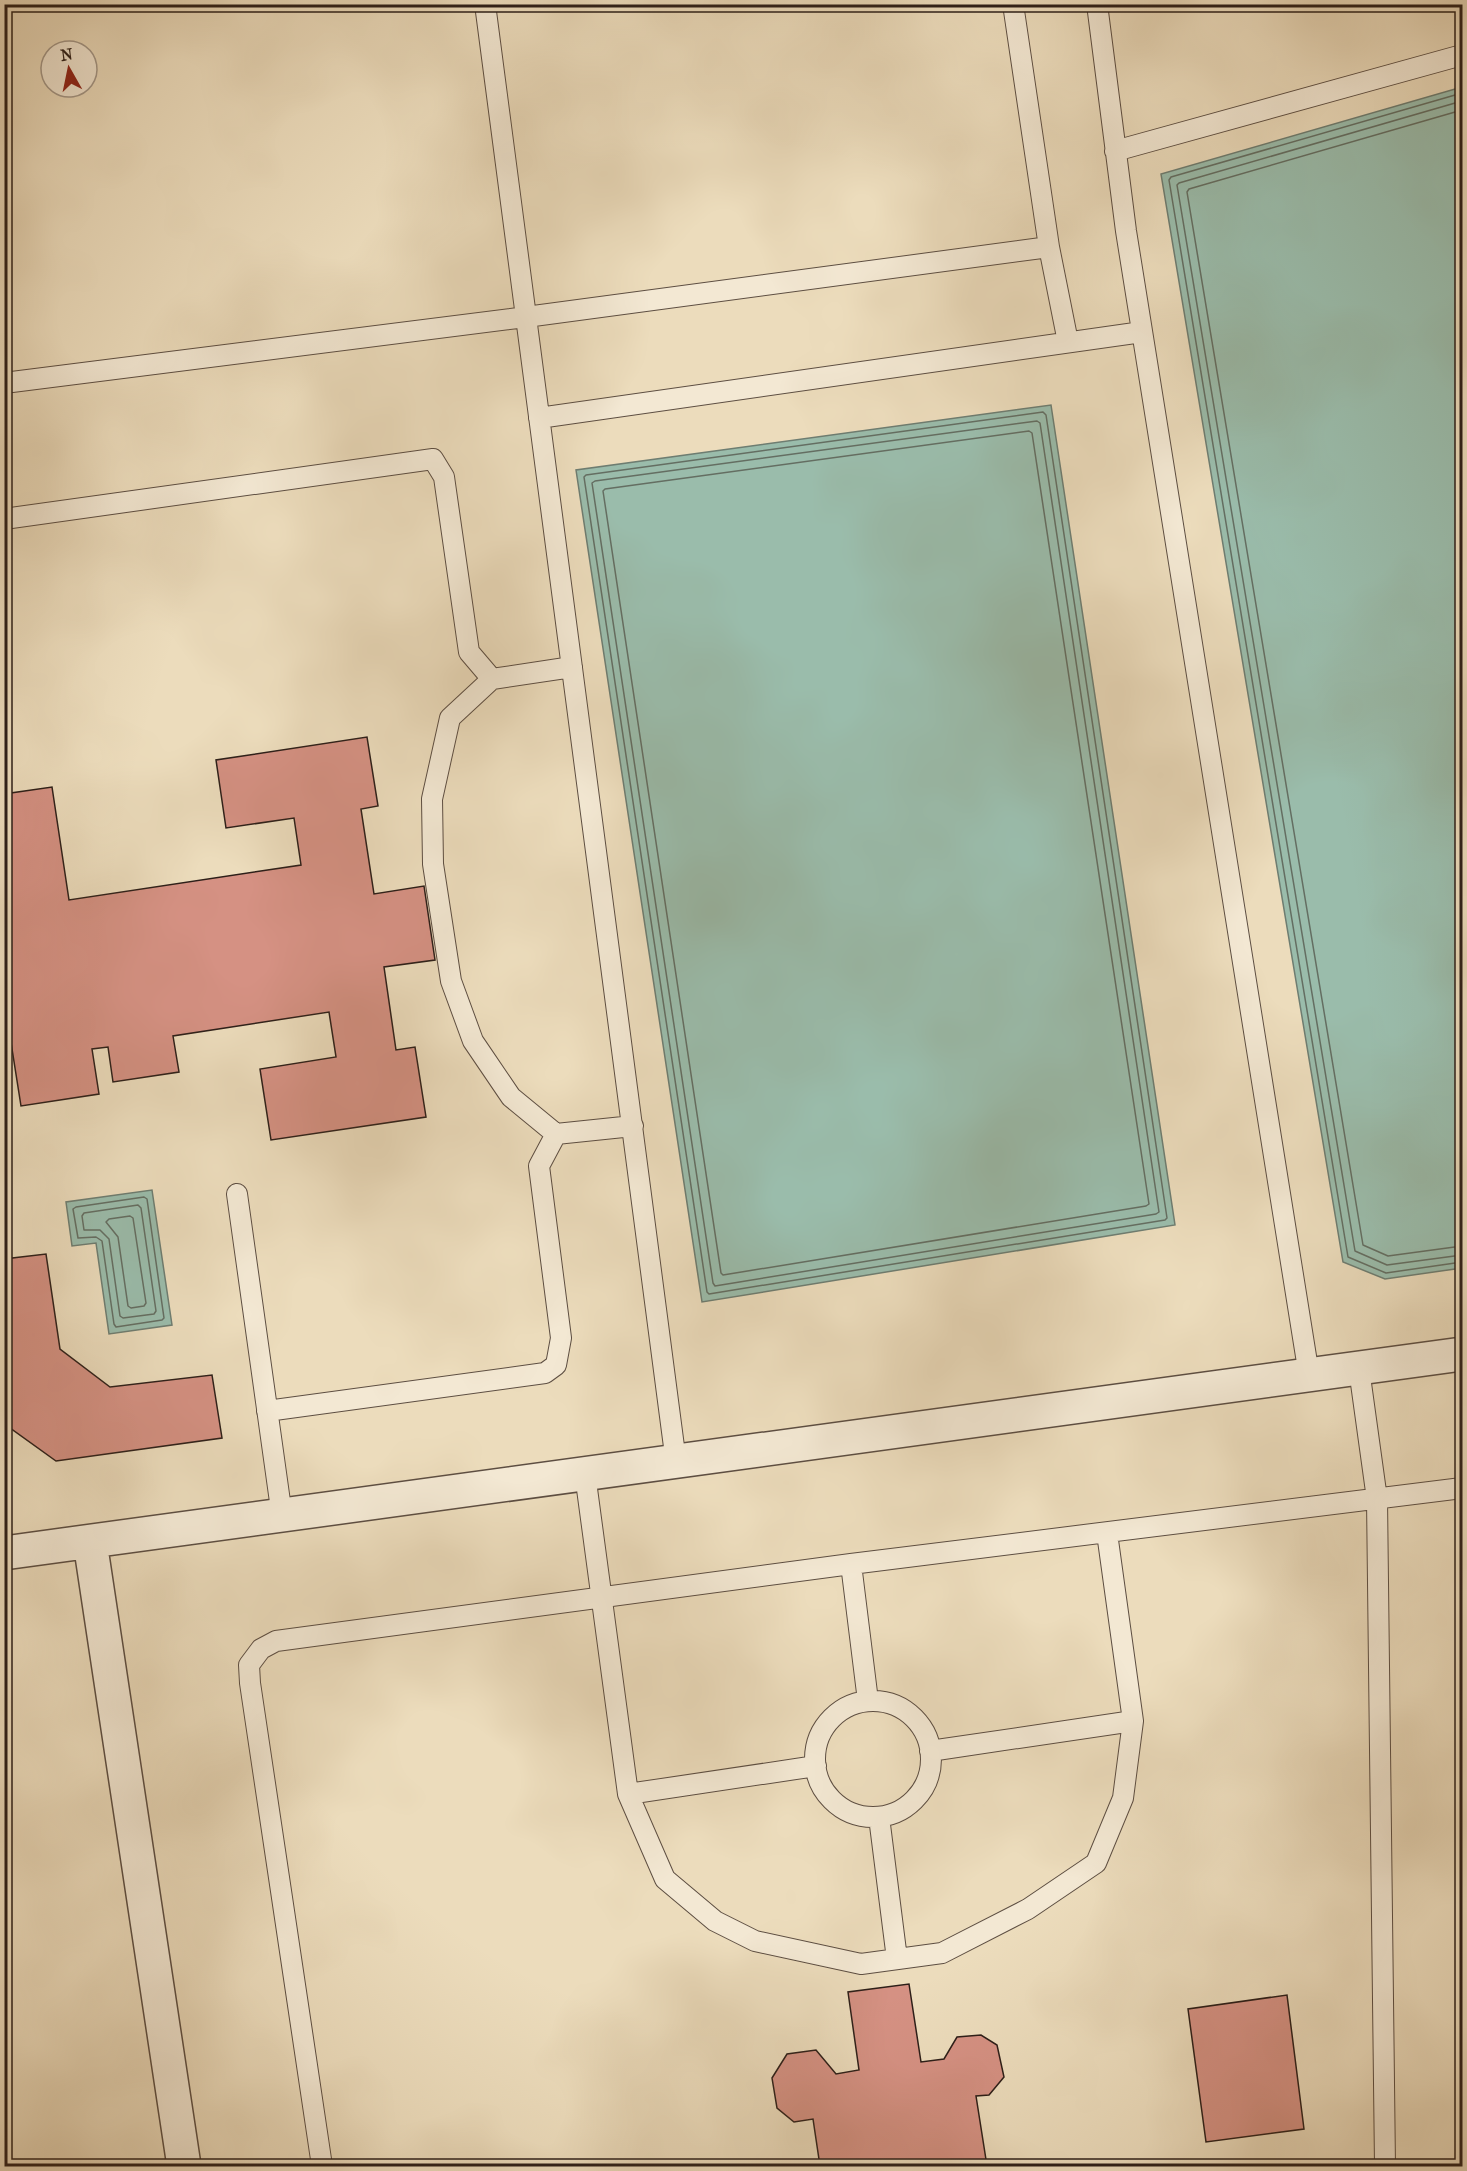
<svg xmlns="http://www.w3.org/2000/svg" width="1467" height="2171" font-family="'IM FELL French Canon',serif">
  <rect width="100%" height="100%" fill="#ecdcbc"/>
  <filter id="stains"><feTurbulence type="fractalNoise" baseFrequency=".00333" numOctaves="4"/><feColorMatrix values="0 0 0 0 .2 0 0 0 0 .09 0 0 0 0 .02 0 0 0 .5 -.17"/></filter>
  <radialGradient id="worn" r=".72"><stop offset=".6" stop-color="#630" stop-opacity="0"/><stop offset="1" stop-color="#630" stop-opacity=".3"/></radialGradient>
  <path fill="#9abcab" stroke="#6e7d71" stroke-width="1.5" d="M1462,87V1268L1385,1279L1343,1262L1161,174Z
    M1051,405L1175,1225L702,1302L576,470Z
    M152,1190L172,1325L109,1334L96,1243L72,1246L66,1202Z"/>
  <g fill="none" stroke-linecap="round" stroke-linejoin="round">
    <path stroke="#646e62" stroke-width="1.5" d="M1462,93L1171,177L1169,180L1348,1257L1386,1273L1462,1262
      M1462,101L1179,183L1177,185L1355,1251L1387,1265L1462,1255
      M1462,110L1189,189L1187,192L1363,1245L1388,1256L1462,1246
      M1043,412L1046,415L1167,1218L1165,1220L709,1294L707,1292L584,477L586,475Z
      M1037,421L1040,423L1159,1212L1156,1214L715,1286L713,1283L592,483L595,481Z
      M1029,431L1032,433L1149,1204L1146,1206L723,1275L721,1273L603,491L605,489Z
      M144,1197L147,1199L164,1318L162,1320L116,1327L114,1324L102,1241L96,1237L78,1238L73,1209L76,1207Z
      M138,1205L141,1208L156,1311L154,1314L123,1318L120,1316L109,1239L100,1230H84L82,1216L84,1213Z
      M130,1216L133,1218L146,1303L144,1306L131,1308L128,1306L118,1237L106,1222L109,1219Z"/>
  </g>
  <path fill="#d59183" stroke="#2d1f19" stroke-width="1.5" d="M367,737L378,806L361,809L374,894L424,886L435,960L384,967L396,1050L415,1047L426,1117L271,1140L260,1069L336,1057L329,1012L173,1036L179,1072L113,1082L108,1047L92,1049L99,1094L21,1106L4,998V794L52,787L69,900L301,865L294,818L226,828L216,760Z
    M46,1254L60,1349L110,1387L212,1375L222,1438L56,1461L6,1425L4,1412V1259Z
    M1462,1983V2080L1456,1984Z
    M909,1984L921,2062L944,2059L957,2037L981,2035L997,2045L1004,2077L989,2095L976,2096L987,2166H820L813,2119L794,2122L777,2108L772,2078L787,2054L816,2050L836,2074L859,2070L848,1992Z
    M1287,1995L1304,2129L1206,2142L1188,2009Z"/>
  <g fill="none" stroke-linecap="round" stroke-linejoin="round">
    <g stroke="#5d4e42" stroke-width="22">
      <path id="lane" d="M485,4L676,1462
        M1097,4L1126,231L1309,1375
        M1115,151L1462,55
        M1049,247L1068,342
        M4,383L526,317L1049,247L1013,4
        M539,418L1142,332
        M4,519L433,459L444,477L469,652L492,679
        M572,667L492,679L450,718L432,799L433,864L451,981L473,1041L511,1097L556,1134L633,1126
        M237,1194L282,1516
        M1359,1369L1377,1499L1385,2166
        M267,1411L545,1373L556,1365L561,1338L539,1166L556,1134
        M585,1474L628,1794L665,1879L715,1921L755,1941L861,1964L942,1953L1028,1909L1096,1863L1123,1798L1133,1721L1107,1533
        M851,1564L868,1701
        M815 1759a58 58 0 1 1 116 0a58 58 0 1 1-116 0Z
        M930,1751L1133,1721
        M628,1794L816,1766
        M879,1817L897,1959
        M322,2166L250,1683L249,1665L261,1649L276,1641L851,1564L1462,1488"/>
    </g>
    <g stroke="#5d4e42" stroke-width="36">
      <path id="street" d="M90,1542L184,2166
        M4,1553L1462,1354"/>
    </g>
    <use href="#lane" stroke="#f3e8d3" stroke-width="20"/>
    <use href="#street" stroke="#f3e8d3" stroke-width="33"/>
  </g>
  <rect width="1467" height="2171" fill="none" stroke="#ecdcbc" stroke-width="24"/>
  <rect x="6" y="6" width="1455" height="2159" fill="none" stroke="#2d1f19" stroke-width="3"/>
  <rect x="12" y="12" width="1443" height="2147" fill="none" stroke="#2d1f19" stroke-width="1.5"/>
  <g transform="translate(69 69) rotate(351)"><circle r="28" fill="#f3e8d3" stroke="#a49889" stroke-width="1.5"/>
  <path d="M0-4.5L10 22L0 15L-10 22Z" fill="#8f2418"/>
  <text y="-9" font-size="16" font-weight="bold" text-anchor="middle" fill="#2d1f19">N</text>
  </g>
  <rect width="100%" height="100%" filter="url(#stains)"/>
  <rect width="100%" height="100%" fill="url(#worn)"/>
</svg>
